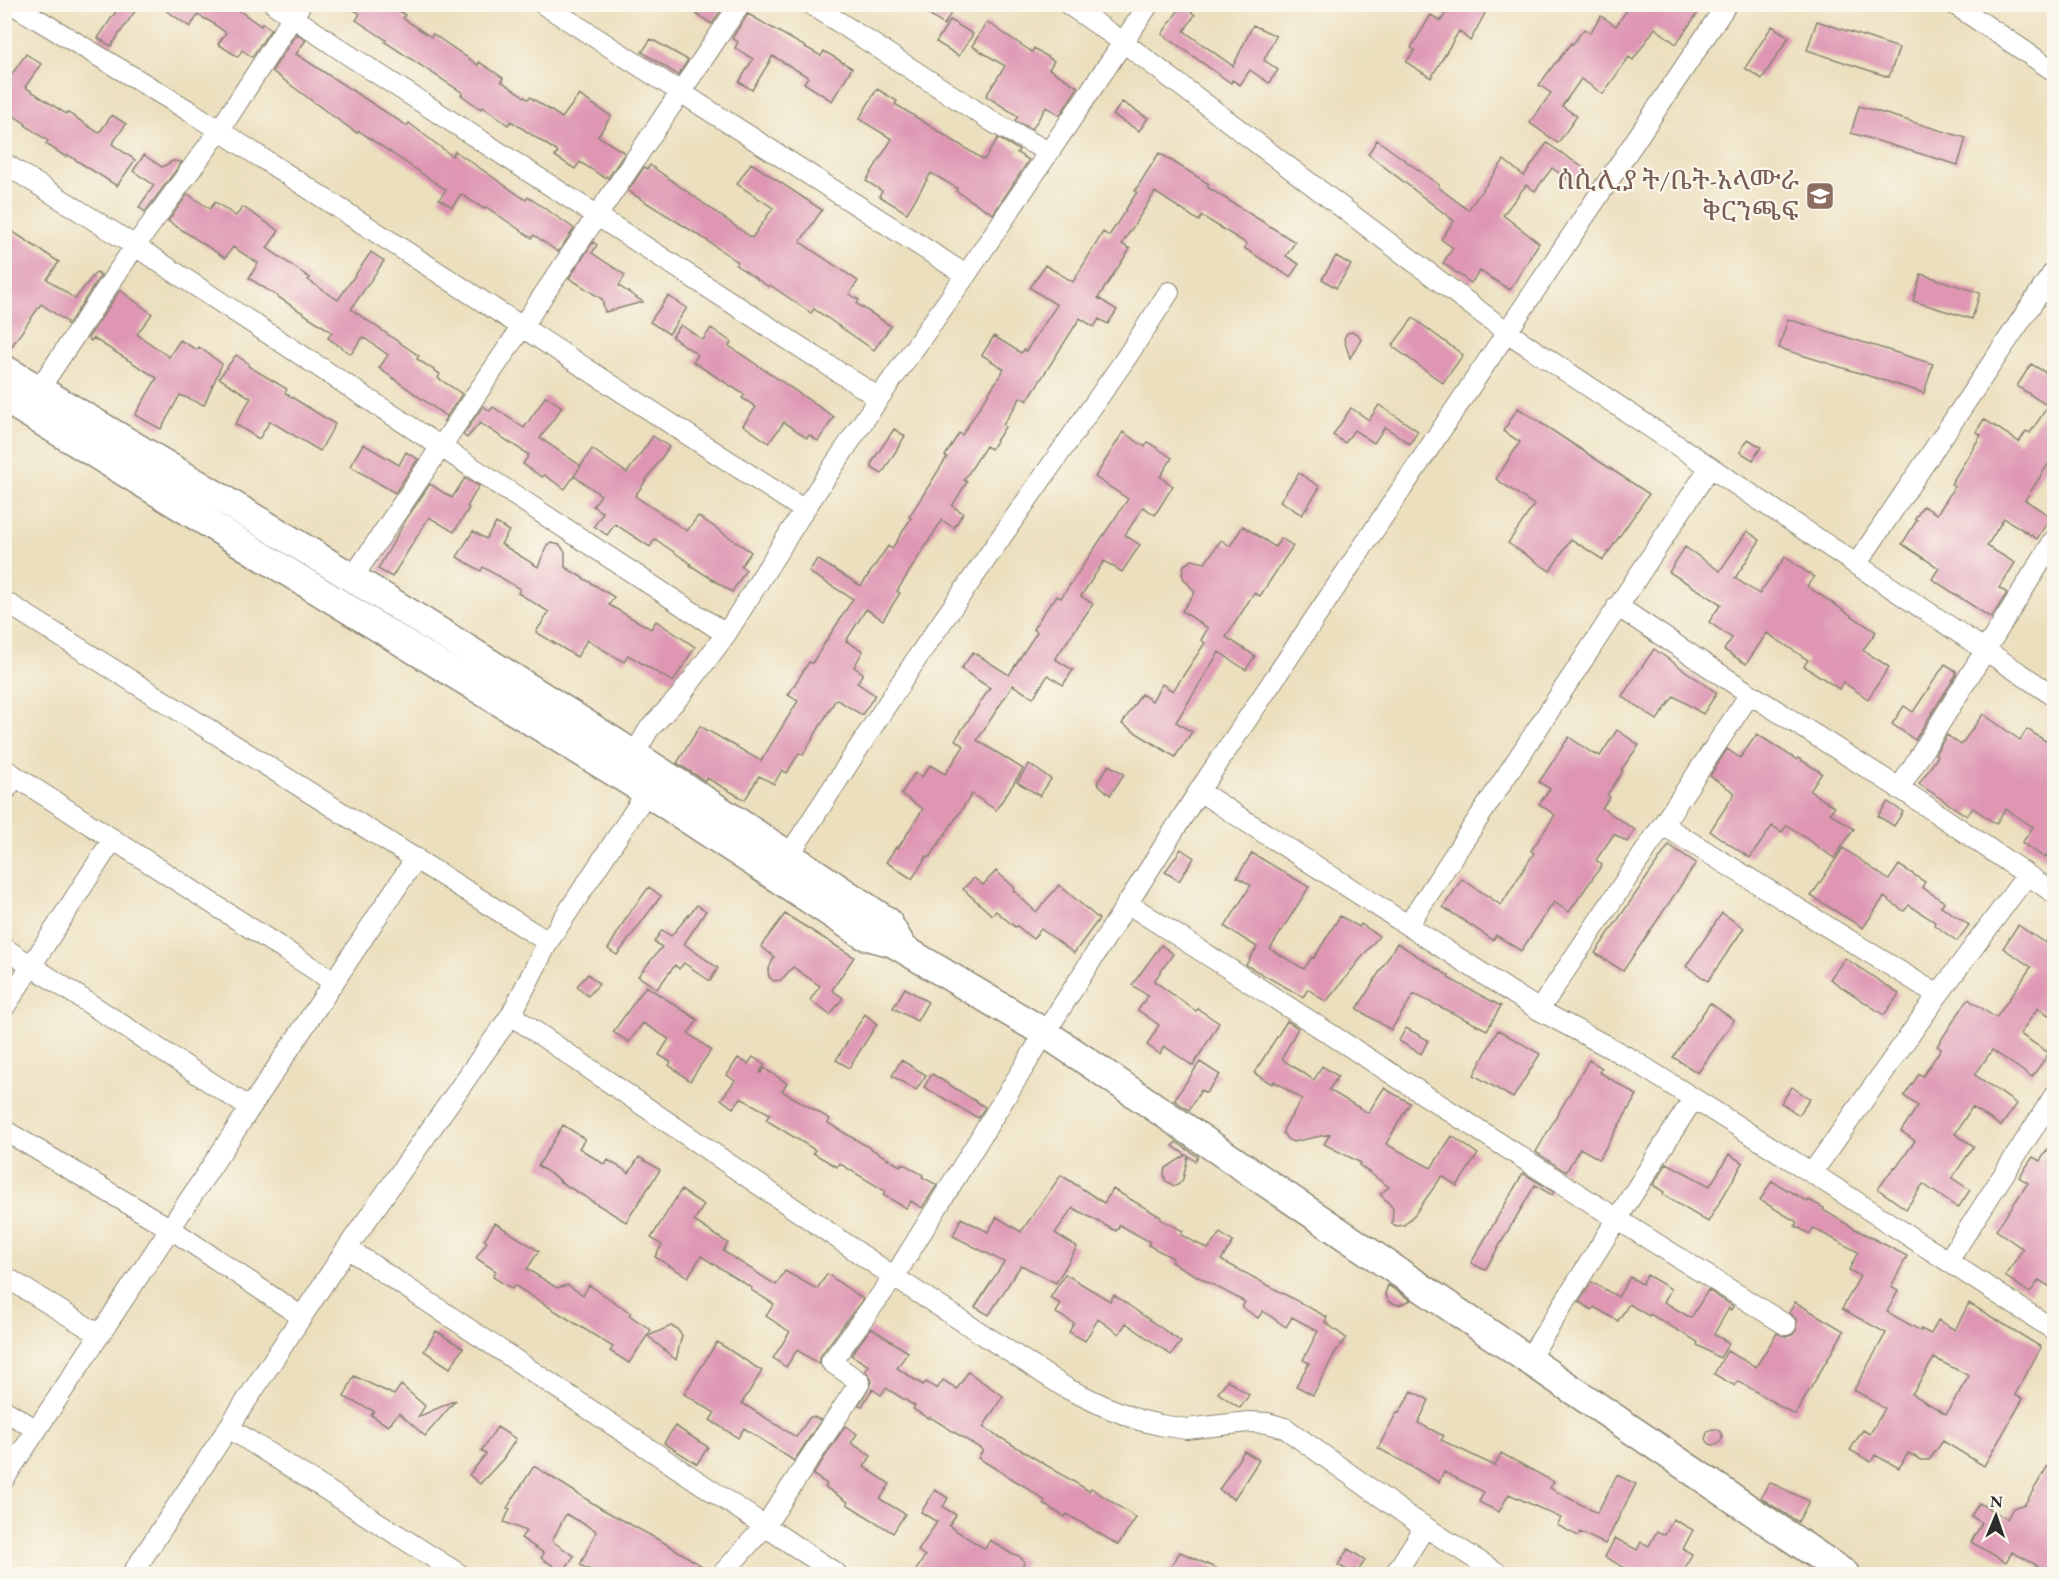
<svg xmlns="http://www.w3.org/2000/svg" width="2059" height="1579" font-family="'EB Garamond','Noto Serif Ethiopic',serif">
  <rect width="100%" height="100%" fill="#fbf7ec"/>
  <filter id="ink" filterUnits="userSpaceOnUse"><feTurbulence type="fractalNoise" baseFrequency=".0167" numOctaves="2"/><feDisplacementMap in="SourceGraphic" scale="12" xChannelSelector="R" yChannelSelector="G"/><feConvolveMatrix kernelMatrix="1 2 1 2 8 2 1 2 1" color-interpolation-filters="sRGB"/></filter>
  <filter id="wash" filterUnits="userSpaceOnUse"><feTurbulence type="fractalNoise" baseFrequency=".008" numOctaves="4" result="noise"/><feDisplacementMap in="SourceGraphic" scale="24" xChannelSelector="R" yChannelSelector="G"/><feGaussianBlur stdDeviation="1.35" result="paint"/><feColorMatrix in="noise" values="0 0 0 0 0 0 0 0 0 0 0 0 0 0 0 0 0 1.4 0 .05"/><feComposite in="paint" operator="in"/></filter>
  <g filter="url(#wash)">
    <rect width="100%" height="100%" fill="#ebdfbd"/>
    <g id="blocks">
      <path fill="#de96b3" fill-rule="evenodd" d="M121,4H140L111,46L98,38Z
        M157,4H230L261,26L262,23L271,29L252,57L242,50L238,57L218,44L226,33L211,22L198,15L190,27Z
        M345,4H389L405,15L403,18L431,37L433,34L478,65L479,62L503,78L501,81L528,99L530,97L562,118L579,95L611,116L598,136L625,153L608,178L606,176L605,178L580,162L575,169L555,156L558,152L511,121L508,125L483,107L481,109L461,95L463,93L385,42L386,40L356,20L360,14Z
        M703,4H725L712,24L696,14Z
        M912,4H942L952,11L944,25Z
        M1451,4H1490L1470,41L1459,31L1431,78L1406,62L1415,50L1411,48L1431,15L1441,21Z
        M1631,4H1704L1676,44L1655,28L1633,60L1629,57L1603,94L1581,79L1562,106L1577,116L1558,143L1530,123L1551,93L1539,85L1555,63H1556L1571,43L1573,44L1584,29L1590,33L1601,16L1616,26Z
        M1182,5L1195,15L1184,31L1233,66L1253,25L1276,36L1264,60L1278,70L1269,83L1250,70L1240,85L1232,80L1231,83L1162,34Z
        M748,14L821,56L824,51L852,68L832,101L804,83L808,77L773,56L752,90L739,82L753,59L735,48L738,42L732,38Z
        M950,20L973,34L959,56L936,42Z
        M1817,21L1899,48L1889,77L1807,50Z
        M987,22L1032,52L1034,48L1054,61L1049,69L1078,87L1060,115L1046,107L1032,129L1015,121L1018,116L986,96L1005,66L972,46Z
        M1772,26L1789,37L1762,79L1745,68Z
        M296,34L306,40L296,54L407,126L409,123L452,156L455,151L526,200L528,197L572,227L574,229L558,252L534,235L532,238L486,207L484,209L461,194L452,207L439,199L446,190L359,131L357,133L327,112L272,71Z
        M651,39L688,60L678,75L642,52Z
        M26,54L41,64L25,87L66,114L67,112L99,133L112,115L126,124L112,144L135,160L117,186L68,155L66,157L46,144L48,141L25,125L26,124L4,109V73L10,77Z
        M877,89L897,101L895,104L984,160L998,138L1019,150L1017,153L1029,160L993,214L956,191L957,188L931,173L907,213L879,196L882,191L866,181L892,139L859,119Z
        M1122,102L1148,118L1139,131L1113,115Z
        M1859,106L1966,138L1958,165L1851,133Z
        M1377,140L1439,185L1438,187L1468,210L1504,160L1524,176L1547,143L1585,169L1575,184L1552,168L1535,191L1526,185L1503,215L1539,243L1510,290L1480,271L1471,283L1443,263L1453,248L1441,239L1454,221L1368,154Z
        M1159,153L1209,184L1207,187L1295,242L1286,256L1299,264L1290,277L1244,248L1247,244L1202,216L1199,221L1155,192L1122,244L1130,249L1098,298L1117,310L1108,324L1099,319L1094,327L1080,318L1027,401L1021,397L1003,425L1005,427L991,449L986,446L964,480L967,482L952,506L963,513L954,528L942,520L897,591L900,593L883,620L866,609L846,641L863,651L854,667L863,673L857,683L875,695L862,715L836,699L803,755L799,753L787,773L782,770L774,784L759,776L745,800L707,778L705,781L677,763L700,726L761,761L798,701L788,695L809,662L812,663L853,599L809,572L817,559L861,586L888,546L892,549L911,518L909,517L947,457L945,456L959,433L962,435L1004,369L982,355L994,336L1021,353L1024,350L1026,351L1057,305L1030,288L1045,265L1073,282L1103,232L1109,236L1137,192L1135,191Z
        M144,155L162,167L173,161L182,162L145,212L139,207L154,185L133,171Z
        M751,163L822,210L800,242L858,281L849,294L859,300L857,304L891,326L874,350L814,309L811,313L770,285L769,287L736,265L738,262L700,236L628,191L644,167L647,169L650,165L752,238L773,208L737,184Z
        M188,194L210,209L215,202L236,216L243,207L279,231L267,248L310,278L308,280L338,300L371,252L384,261L351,309L419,356L417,359L440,374L438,378L462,394L443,422L447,417L379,368L388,355L363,337L351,354L328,338L332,332L249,278L258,263L233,247L225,258L168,221Z
        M4,226L59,262L47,279L75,299L96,272L101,275L68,325L66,323L67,322L41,304L7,353H4Z
        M593,242L597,245L592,253L625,275L619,286L643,302L605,312L602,299L569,278Z
        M1336,256L1351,265L1336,288L1322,279Z
        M1921,274L1980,293L1972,319L1913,301Z
        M120,290L152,314L137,334L169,357L180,340L197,350L199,347L222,364L204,405L180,395L161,429L135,415L157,378L93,338L91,341L88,338Z
        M668,296L687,308L669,334L650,322Z
        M1413,318L1463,355L1443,383L1392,346Z
        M1788,319L1933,364L1924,393L1779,348Z
        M681,325L703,340L711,328L731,342L729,346L834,417L818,441L809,435L807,438L784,422L769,443L743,425L756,407L742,398L745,395L693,362L698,355L672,337Z
        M1353,332L1358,334L1361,340L1350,358L1344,339L1347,333Z
        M236,355L249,364L248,366L287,389L285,393L335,424L320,451L270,421L259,439L235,424L251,398L219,378Z
        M2031,364L2055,378V454L2025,500L2051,517L2037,539L2004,518L1987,546L2015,563L1999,588L2007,593L1991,618L1932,579L1939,568L1902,544L1917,520L1915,519L1923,506L1937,514L1955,487L1951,484L1981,435L1976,432L1984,419L2019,442L2026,431L2030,433L2048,406L2017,386Z
        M546,396L562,407L540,438L581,466L565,489L544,475L542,477L523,464L529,455L480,423L467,438L463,435L483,406L490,411L493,407L524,428Z
        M1379,405L1418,431L1410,444L1385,427L1374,443L1354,430L1345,443L1333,435L1351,408L1369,420Z
        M1518,408L1649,494L1603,560L1571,539L1550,571L1508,543L1534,505L1496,479L1520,442L1503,431Z
        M894,429L905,436L882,474L872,468V462Z
        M1123,432L1145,447L1148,442L1172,458L1160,477L1173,486L1155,515L1143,507L1125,535L1140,545L1122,572L1104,561L1081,596L1093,604L1055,659L1073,670L1063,685L1048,675L1033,698L1013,685L977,740L1023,769L996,810L972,794L930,857L927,856L912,879L886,862L896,847L898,848L923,809L901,794L915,773L922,777L930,765L945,774L964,746L955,740L990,688L961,669L973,652L1009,675L1037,632L1033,629L1044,612L1057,596L1061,598L1128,499L1095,477Z
        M653,436L669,447L635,496L687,531L698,516L751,552L741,566L746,570L732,592L690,565L691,564L655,539L650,547L615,524L607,535L594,526L603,513L593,506L601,495L574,476L592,449L627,473Z
        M1748,439L1761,447L1753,460L1740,452Z
        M363,444L399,465L406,452L418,459L395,493L350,466Z
        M1299,473L1320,487L1302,515L1280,501Z
        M465,478L479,486L467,507L469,508L454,532L429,517L392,577L378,569L407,518L430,484L452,498Z
        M496,523L509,531L501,544L538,567L547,545L551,543L560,545L565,552V567L614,597L609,605L651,629L656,621L695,647L673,682L628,655L624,662L587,640L577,657L536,632L549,612L518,593L520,589L483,567L481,571L457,557L473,531L486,539Z
        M1243,526L1275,547L1281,538L1293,546L1260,596L1254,593L1226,637L1255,656L1246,670L1219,652L1176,722L1192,732L1175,757L1122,724L1141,694L1152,701L1162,684L1173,691L1205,643L1201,640L1208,628L1182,611L1195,592L1184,579L1182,574L1184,565L1192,560L1205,563L1221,540L1230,546Z
        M1747,531L1760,540L1735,578L1759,594L1785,557L1814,577L1807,586L1876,632L1863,650L1889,667L1868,699L1843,682L1839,689L1804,666L1808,660L1767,633L1746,664L1724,650L1732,638L1709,622L1721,604L1669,572L1685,547L1720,571Z
        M1654,649L1717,693L1703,714L1674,696L1657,720L1622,696Z
        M1945,664L1956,671V675L1915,740L1892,724L1904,706L1913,712Z
        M1983,714L2020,740L2027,729L2055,747V844L2045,858L2022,843L2033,827L2006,809L1996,824L1973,808L1967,816L1919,784L1938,756L1935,754L1947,735L1961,745Z
        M1617,730L1639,745L1621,770L1623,771L1607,795L1610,797L1602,808L1635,830L1627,842L1614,834L1596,860L1602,865L1569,912L1554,902L1521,951L1496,935L1493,940L1443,907L1462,879L1501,905L1534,853L1531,851L1555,815L1539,804L1550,789L1539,782L1569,737L1595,755L1596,754L1600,756Z
        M1757,734L1797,760L1798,758L1822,773L1810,791L1834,807L1830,813L1854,829L1834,858L1787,825L1782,832L1772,826L1750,858L1710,831L1735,793L1710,776L1727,749L1740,758Z
        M1029,764L1051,779L1040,796L1017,782Z
        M1109,765L1124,774L1110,795L1097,783Z
        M1888,802L1903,812L1894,826L1878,816Z
        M1669,845L1696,863L1623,971L1595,953Z
        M1843,848L1889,880L1899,865L1925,882L1922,887L1944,902L1941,906L1969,925L1957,941L1934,925L1935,922L1909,905L1904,911L1884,897L1863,928L1811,896Z
        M1181,849L1194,858L1179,881L1165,872Z
        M1252,853L1309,887L1270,949L1304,969L1312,957L1314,958L1340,916L1359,927L1361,924L1379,936L1326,1002L1308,989L1303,997L1246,965L1257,947L1225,927L1251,885L1237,877Z
        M996,871L1015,888L1013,890L1036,912L1059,885L1099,919L1074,953L1041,929L1033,939L1017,926L1015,927L996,911L992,915L963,889L974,878L983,885Z
        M649,887L661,896L617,955L608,949L628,915Z
        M697,905L706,911L684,944L718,968L710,981L684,963L679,969L675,965L657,989L638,976L662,947L654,942L662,930L671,936Z
        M1722,913L1744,928L1708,981L1686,966Z
        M785,914L854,957L832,990L843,998L830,1015L810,1000L820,986L793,967L781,980L774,981L769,977L768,971L774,957L761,946Z
        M2018,925L2045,943L2055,928V1019L2038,1008L2020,1034L2049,1053L2032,1077L1992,1050L1975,1075L2017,1104L2001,1126L1972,1107L1955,1134L1974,1146L1952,1178L1970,1190L1958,1208L1923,1184L1906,1209L1878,1189L1894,1167L1896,1168L1915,1141L1901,1131L1918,1106L1904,1096L1919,1074L1923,1076L1941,1049L1937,1046L1968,999L1996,1018L2014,992L2031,967L2003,948Z
        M1397,943L1449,976L1448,978L1501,1006L1487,1030L1414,994L1391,1030L1357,1009Z
        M1161,945L1173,954L1154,981L1196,1011L1198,1009L1219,1023L1193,1066L1164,1046L1160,1054L1147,1045L1159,1025L1138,1010L1148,996L1132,985Z
        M1845,958L1899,994L1884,1015L1830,979Z
        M588,974L599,984L588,996L577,986Z
        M646,986L698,1020L688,1033L711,1050L690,1081L669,1065L671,1062L659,1055L669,1039L643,1023L629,1042L613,1032Z
        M905,988L928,1002L917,1021L893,1008Z
        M1710,1003L1734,1020L1698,1073L1673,1057Z
        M865,1014L877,1024L849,1068L836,1060Z
        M1287,1021L1298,1028L1282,1058L1286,1062L1314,1080L1322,1066L1338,1076L1329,1090L1368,1113L1384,1088L1410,1103L1386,1144L1431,1168L1452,1136L1478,1154L1457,1186L1442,1176L1415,1214L1404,1225L1397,1226L1392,1224L1393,1208L1380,1194L1389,1187L1359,1165L1361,1163L1324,1144L1330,1134L1293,1142L1287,1139L1283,1133L1284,1128L1302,1099L1274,1081L1272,1084L1254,1073Z
        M1406,1028L1428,1040L1421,1054L1399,1041Z
        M1498,1030L1540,1054L1513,1098L1474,1075Z
        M753,1057L765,1065L760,1072L761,1073L764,1068L787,1083L782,1091L830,1119L828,1123L843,1132L900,1166L902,1163L923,1175L922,1177L937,1185L922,1208L911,1201L906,1208L883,1195L885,1191L839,1163L837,1167L813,1153L815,1150L766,1120L770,1114L741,1098L733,1108L721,1099L735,1081L727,1075L738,1058L748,1064Z
        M901,1060L926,1075L916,1090L892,1076Z
        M1589,1060L1602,1068L1599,1072L1637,1095L1599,1159L1580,1148L1566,1172L1536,1152Z
        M1200,1062L1220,1075L1206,1093L1201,1090L1189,1110L1174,1100Z
        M932,1074L985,1107L978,1118L924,1087Z
        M1792,1087L1810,1099L1799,1115L1781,1103Z
        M563,1125L585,1139L579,1148L605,1165L608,1160L629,1173L639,1157L660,1170L626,1222L559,1181L560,1180L538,1166Z
        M2055,1138V1192L2048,1201L2055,1205V1290L2039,1280L2030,1293L2005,1276L2023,1249L1996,1230L2028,1183L2019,1177L2033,1157L2040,1161Z
        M1176,1142L1198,1157L1195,1161L1188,1156L1183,1179L1178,1185L1174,1186L1165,1180L1164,1172L1166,1168L1186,1155L1173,1146Z
        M1729,1154L1743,1163L1708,1222L1663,1195L1664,1192L1653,1185L1667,1163L1710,1186Z
        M1523,1173L1554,1192L1552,1195L1535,1185L1485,1270L1471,1263Z
        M1061,1175L1104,1203L1113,1189L1161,1217L1160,1219L1183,1231L1181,1235L1208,1249L1220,1233L1233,1242L1221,1260L1327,1317L1325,1322L1346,1338L1335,1353L1313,1395L1296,1386L1309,1363L1303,1360L1318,1331L1292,1317L1286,1327L1263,1311L1258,1318L1242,1307L1245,1302L1171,1262L1173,1258L1148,1245L1150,1242L1120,1225L1116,1231L1073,1208L1055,1233L1077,1247L1056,1283L1021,1265L989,1315L975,1307L1004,1262L953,1236L961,1218L988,1232L997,1217L1021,1232Z
        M1772,1181L1808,1202L1809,1200L1824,1208L1823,1210L1855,1229L1907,1256L1891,1287L1898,1291L1887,1312L1921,1331V1329L1931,1334L1938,1320L1955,1330L1969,1303L2041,1347L2015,1395L2023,1399L1984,1466L1943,1441L1929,1460H1922L1908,1453L1899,1468L1875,1455L1871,1462L1850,1450L1863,1430L1870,1434L1885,1408L1854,1390L1886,1333L1842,1309L1860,1276L1849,1270L1858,1252L1813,1228L1810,1234L1795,1226L1797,1222L1760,1200ZM1934,1358L1969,1376L1946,1414L1912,1394Z
        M681,1190L704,1205L694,1221L728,1243L723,1251L776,1285L785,1271L817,1289L827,1274L863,1299L821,1355L819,1364L797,1350L786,1367L773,1358L790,1332L766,1316L774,1304L751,1290L752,1288L701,1256L688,1277L655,1257L662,1245L651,1238Z
        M495,1223L539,1251L527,1269L557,1288L568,1285L583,1295L589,1285L631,1313L629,1315L651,1330L629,1363L610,1351L613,1347L514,1285L512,1289L493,1277L496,1271L476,1258L487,1242L484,1240Z
        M1065,1274L1110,1301L1114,1295L1181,1342L1171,1355L1126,1323L1119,1334L1098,1319L1085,1341L1069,1332L1074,1323L1056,1313L1061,1304L1050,1298Z
        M1647,1275L1671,1289L1664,1302L1691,1318L1708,1290L1733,1306L1731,1310L1729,1308L1714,1334L1729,1343L1720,1358L1697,1345L1698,1342L1650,1314L1649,1316L1629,1304L1618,1321L1594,1307L1592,1310L1579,1302L1592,1282L1618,1297L1630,1277L1642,1284Z
        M1388,1285L1411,1300L1399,1305L1389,1302L1385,1294Z
        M1795,1302L1844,1331L1795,1415L1738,1381L1735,1386L1714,1374L1727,1351L1756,1367L1777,1333L1786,1337L1792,1335L1796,1331L1797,1320L1789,1313Z
        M671,1326L676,1328L682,1335L676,1360L648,1336Z
        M871,1328L908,1352L897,1368L923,1385L926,1382L937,1389L943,1380L957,1389L968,1372L1003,1396L983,1427L1089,1491L1091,1488L1136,1518L1118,1545L1067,1514L1065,1517L1043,1504L1045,1501L1024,1486L978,1458L983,1450L930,1417L929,1419L913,1409L915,1406L886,1388L881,1395L872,1389L862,1406L859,1405L872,1382L870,1376L865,1371L869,1366L851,1355Z
        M436,1331L463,1348L450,1368L424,1351Z
        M717,1342L762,1371L742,1403L796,1437L810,1417H814L821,1420L794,1461L744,1428L738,1438L710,1420L715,1413L684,1394Z
        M354,1376L394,1395L401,1385L425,1406L418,1417L456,1400L425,1436L399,1413L388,1426L371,1415L374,1411L344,1397Z
        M1227,1380L1249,1395L1240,1408L1218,1393Z
        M1412,1391L1429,1400L1418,1423L1444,1436L1441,1440L1495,1466L1501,1453L1554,1482L1550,1488L1597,1513L1617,1475L1636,1484L1605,1544L1580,1532L1578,1536L1557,1525L1561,1518L1509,1494L1499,1512L1479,1502L1484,1492L1444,1472L1439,1482L1378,1448L1397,1412L1399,1413Z
        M675,1426L708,1447L697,1464L664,1443Z
        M845,1426L857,1434L851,1443L871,1456L864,1467L890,1484L880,1499L905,1514L893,1533L847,1504L848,1502L825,1487L827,1484L813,1475Z
        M497,1427L516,1439L503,1459L480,1484L469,1475L486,1454L481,1451Z
        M1706 1437a8 8 0 1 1 16 0a8 8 0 1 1-16 0Z
        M1244,1451L1259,1460L1234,1499L1219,1490Z
        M2055,1454V1575L2012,1552L2006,1562L1971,1542L1982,1523L1971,1516L1979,1503L2007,1519L2013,1508L2025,1504Z
        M534,1466L602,1509L670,1546L710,1571V1575H600L580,1565L596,1532L595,1530L566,1514L552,1541L574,1556L563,1572L541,1558L544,1553L521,1538L526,1531L504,1522L510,1509L507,1508Z
        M1769,1482L1809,1501L1798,1522L1761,1498Z
        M935,1490L948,1498L943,1507L956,1515L949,1526L985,1549L990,1540L1010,1553L1019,1556L1024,1561L1022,1572L1019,1575H913L925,1556L918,1551L937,1522L921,1512Z
        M1673,1519L1693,1530L1683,1549L1692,1554L1682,1575H1624L1627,1569L1605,1557L1615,1538L1637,1550L1641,1542L1649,1546L1657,1531L1665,1535Z
        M1348,1549L1365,1560L1356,1575L1338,1565Z
        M1180,1552L1231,1575H1166Z"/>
    </g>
  </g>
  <g filter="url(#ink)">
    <use href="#blocks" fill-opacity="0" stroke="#8b8574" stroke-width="1.5"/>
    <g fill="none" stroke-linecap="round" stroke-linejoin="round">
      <g stroke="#8b8574" stroke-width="22">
        <path id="street" d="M12,4L191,112L804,510
          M274,4L344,52L879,398
          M543,4L966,275
          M811,4L996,124L1049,152
          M1068,4L1123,42L1507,332L2054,696
          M1954,4L2054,71
          M4,163L135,246L726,634
          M39,389L135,246L219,131L301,4
          M1856,565L2054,271
          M353,577L740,4
          M4,601L548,942
          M1617,606L1750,694L1907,793L2054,893
          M635,753L649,729L680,696L726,634L804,510L879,398L966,275L1149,4
          M4,769L334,982
          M1899,789L2054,540
          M1199,791L1539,1010L1631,1059L1812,1173L2054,1330
          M4,793L15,776
          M1663,825L1938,995
          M789,855L919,655L1126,358L1169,292
          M1127,903L1617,1219L1786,1325
          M1408,925L1710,467
          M4,948L250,1108
          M4,1008L113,839
          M1539,1010L1750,694
          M511,1015L894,1277L1066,1388L1106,1407L1139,1420L1160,1425L1186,1429L1249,1422L1268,1423L1285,1428L1408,1516L1499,1574
          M4,1130L171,1229L302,1317
          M1812,1173L1938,995L2027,875
          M347,1248L837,1574
          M1948,1261L2054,1096
          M4,1276L100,1335
          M1528,1360L1693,1099
          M4,1410L37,1430
          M229,1428L459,1574
          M4,1479L416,858
          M132,1574L347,1248L511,1015L548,942L647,792
          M722,1574L765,1526L860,1382L831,1362L894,1277L1045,1033L1199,791L1727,4
          M1395,1574L1425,1527"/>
      </g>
      <g stroke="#8b8574" stroke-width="31">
        <path id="secondary" d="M4,369C304,545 599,727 887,921L901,945
          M4,398L647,792L864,935L901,945
          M895,944L1045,1033L1845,1574"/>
      </g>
      <use href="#street" stroke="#fff" stroke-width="20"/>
      <use href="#secondary" stroke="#fff" stroke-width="28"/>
    </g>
  </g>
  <defs>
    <g id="school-square" transform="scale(1.5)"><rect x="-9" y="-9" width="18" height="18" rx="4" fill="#8d6e63" stroke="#fbf7ec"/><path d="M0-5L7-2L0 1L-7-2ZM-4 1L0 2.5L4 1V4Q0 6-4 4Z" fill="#fff"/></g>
  </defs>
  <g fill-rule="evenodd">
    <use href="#school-square" x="1820" y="196"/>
  </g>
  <g text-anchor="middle" stroke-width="4.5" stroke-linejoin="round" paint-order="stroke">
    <g font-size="27" fill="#785e54" stroke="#fbf7ec" text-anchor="end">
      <text x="1799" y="189">ሰሲሊያ ት/ቤት-አላሙራ<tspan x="1799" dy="31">ቅርንጫፍ</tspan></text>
    </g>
  </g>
  <rect width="2059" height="1579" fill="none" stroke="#fbf7ec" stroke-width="24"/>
  <g transform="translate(1996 1516) rotate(2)" stroke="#fbf7ec" stroke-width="4.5" paint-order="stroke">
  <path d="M0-4.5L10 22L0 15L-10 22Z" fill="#2b2b2b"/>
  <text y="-9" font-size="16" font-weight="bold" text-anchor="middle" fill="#2b2b2b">N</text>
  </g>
</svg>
